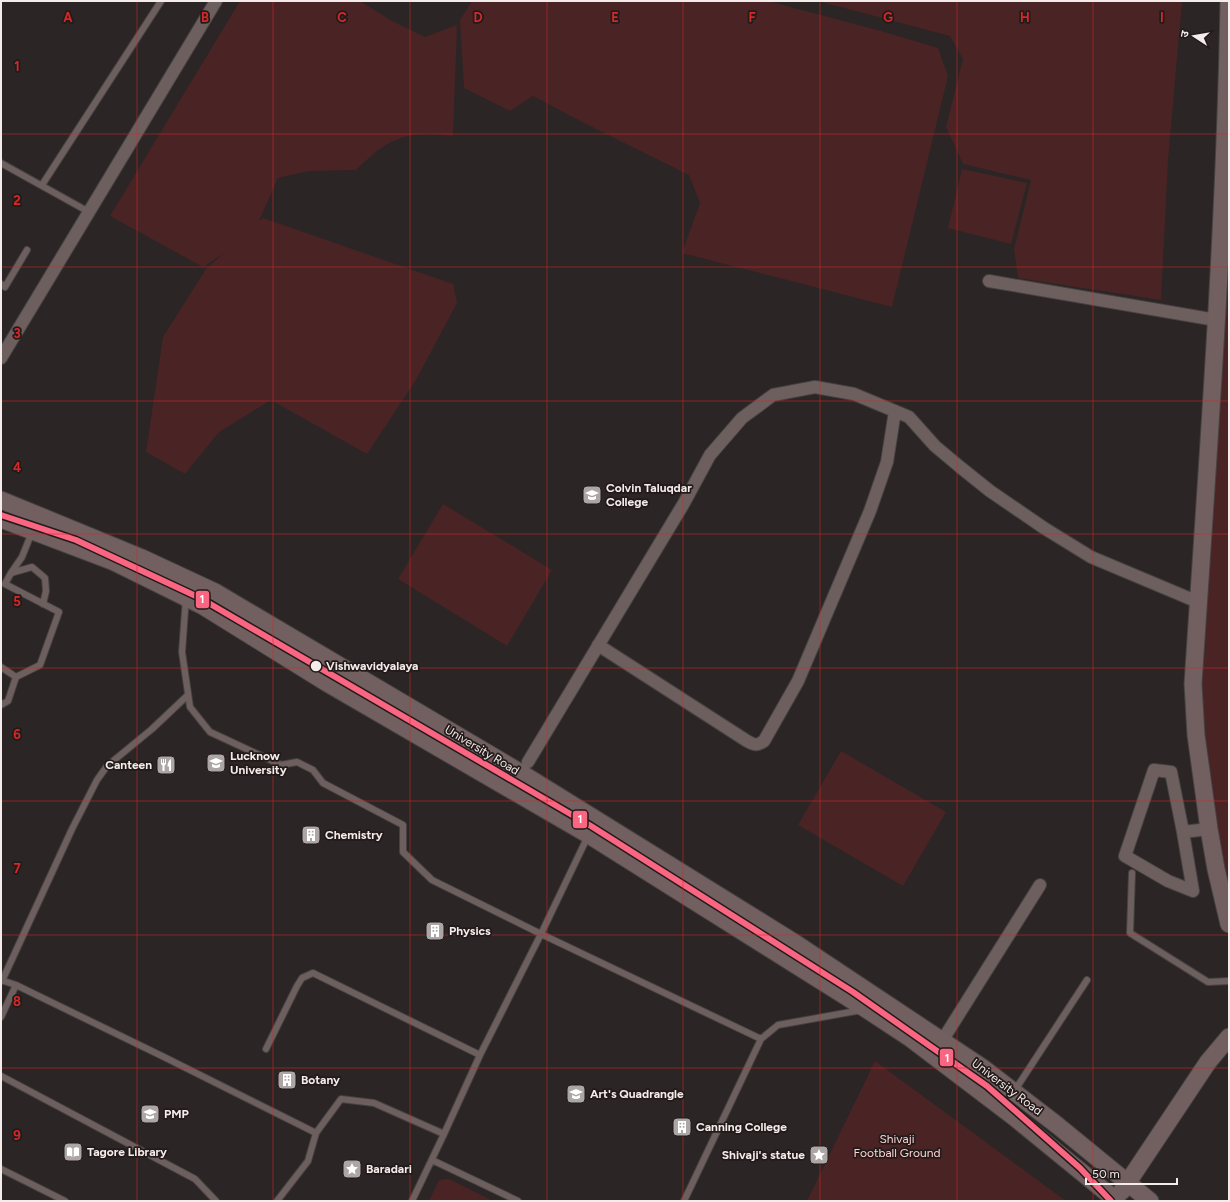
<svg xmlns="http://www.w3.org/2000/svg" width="1230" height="1202" font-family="Figtree,'Noto Sans Devanagari',sans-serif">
  <rect width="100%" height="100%" fill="#2b2525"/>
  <path fill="#4a2325" d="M240,1H360L392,21L425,37L457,25L453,136C443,135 432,133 422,134C392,136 377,150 356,170L308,171L278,178L259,221L263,218L453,284L457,303L416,380L367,454L271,400L219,432L185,474L146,452L163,337L206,269L224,253L203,267L110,216Z
    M472,1H768L881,31L938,48L948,76L892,307L682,253L700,203L689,175L584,123L533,96L510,111L464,88L460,20Z
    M818,1H1182L1168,160L1161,300L1018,278L1014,249L1031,180L963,164L946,127L963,59L950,36Z
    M1229,130V895L1201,735L1202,676Z
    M962,169L1027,183L1011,244L948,228Z
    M443,504L552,570L507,646L398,579Z
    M841,751L946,812L903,886L798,825Z
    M875,1061L1066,1201H807Z
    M449,1179L493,1201H429L439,1180Z"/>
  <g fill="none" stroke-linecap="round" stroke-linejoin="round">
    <g stroke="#464242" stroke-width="8">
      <path id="lane" d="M1,163L89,212
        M42,185L161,1
        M1,284L5,287L27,250
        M11,573L32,567L45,578L46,591L43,604
        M193,582L186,597L182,652L190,707L210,732L281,765L297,762L313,770L323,783L403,825V852L432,880L541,934L761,1039
        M1,667L16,677
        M1,705L8,701L16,677L40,665L59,612L5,584L11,573L22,557L32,532
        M1132,873L1130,933L1208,982L1229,981
        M1,980L16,985L164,1057L316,1133
        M2,981L72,829L97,780L107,766L152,729L188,695
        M1,1017L16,985
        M266,1049L297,986L302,978L313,973L480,1055
        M1,1076L195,1179L216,1201
        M1015,1090L1087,980
        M432,1160L518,1201
        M1,1169L65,1201
        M277,1201L308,1161L316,1133L341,1099L374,1103L444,1134
        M412,1201L444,1134L480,1055L541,934L588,836
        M684,1201L761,1039L778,1025L862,1010"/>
    </g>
    <g stroke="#464242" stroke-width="14">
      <path id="street" d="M989,281L1216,320
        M1,358L216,1
        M598,645L747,741C754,745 757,746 764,741L798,681L870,511L887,462L895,411
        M528,762L684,503L710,455L742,418L773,395L815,387L854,394L909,417L935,446L960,467L990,491L1044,528L1091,557L1198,602
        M1154,770L1171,772L1183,832L1193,891L1168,881L1125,856Z
        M1183,832L1209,829
        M942,1041L1040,885"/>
    </g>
    <g stroke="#464242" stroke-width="19">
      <path id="secondary" d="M1229,1C1225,229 1208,456 1193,684L1196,735L1209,829L1216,869L1229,924
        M1,500L142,558L215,592L521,773L795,943L983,1068L1057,1125L1150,1201
        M1,519L112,561L203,606L327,683L589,835L866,1009L910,1038L1014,1117L1117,1201
        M1122,1191L1208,1062L1229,1037"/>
    </g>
    <use href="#lane" stroke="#6e5f5f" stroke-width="6"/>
    <use href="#street" stroke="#6e5f5f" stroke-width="12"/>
    <use href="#secondary" stroke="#726060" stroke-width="17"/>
    <g stroke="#231a1a" stroke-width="9">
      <path id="metro-1" d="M1,515L76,540L200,598L591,826L853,992L987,1086L1080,1168L1111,1201"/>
    </g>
    <use href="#metro-1" stroke="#fa6682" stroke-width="6"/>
  </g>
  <path fill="none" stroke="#d62828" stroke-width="1" stroke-opacity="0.55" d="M137,1V1201M273,1V1201M410,1V1201M547,1V1201M683,1V1201M820,1V1201M957,1V1201M1093,1V1201M1,134H1229M1,267H1229M1,401H1229M1,534H1229M1,668H1229M1,801H1229M1,935H1229M1,1068H1229"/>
  <defs>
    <g id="university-square" transform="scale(1)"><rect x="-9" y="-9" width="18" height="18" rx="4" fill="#ada6a6" stroke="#231a1a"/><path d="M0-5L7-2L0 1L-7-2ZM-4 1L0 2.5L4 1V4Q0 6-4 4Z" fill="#fff"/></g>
    <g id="restaurant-square" transform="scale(1)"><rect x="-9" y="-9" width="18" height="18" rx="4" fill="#ada6a6" stroke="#231a1a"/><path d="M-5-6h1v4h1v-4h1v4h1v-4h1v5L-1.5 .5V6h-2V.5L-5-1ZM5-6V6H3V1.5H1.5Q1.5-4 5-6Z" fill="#fff"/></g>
    <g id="building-square" transform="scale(1)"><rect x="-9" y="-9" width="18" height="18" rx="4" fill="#ada6a6" stroke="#231a1a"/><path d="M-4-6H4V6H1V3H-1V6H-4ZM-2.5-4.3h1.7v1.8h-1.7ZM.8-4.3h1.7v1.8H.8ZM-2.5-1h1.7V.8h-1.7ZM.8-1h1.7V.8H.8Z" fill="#fff"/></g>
    <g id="library-square" transform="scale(1)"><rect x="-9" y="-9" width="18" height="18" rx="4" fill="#ada6a6" stroke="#231a1a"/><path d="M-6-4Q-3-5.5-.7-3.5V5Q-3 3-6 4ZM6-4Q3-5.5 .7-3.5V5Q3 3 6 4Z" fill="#fff"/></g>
    <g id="sight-square" transform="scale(1)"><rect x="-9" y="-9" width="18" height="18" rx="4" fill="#ada6a6" stroke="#231a1a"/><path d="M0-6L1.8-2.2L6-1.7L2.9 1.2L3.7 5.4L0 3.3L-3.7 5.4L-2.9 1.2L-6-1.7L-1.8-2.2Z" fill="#fff"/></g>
  </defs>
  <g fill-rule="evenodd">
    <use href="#university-square" x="592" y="495"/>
    <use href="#university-square" x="216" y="763"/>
    <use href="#restaurant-square" x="166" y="765"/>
    <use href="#building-square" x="311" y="835"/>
    <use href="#building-square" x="435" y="931"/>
    <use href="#building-square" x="287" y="1080"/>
    <use href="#university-square" x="576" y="1094"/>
    <use href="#university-square" x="150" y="1114"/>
    <use href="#building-square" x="682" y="1127"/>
    <use href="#library-square" x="73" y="1152"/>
    <use href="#sight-square" x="819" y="1155"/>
    <use href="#sight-square" x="352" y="1169"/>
  </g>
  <circle fill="#f3eceb" stroke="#231a1a" stroke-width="1.5" cx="316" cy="666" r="6"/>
  <g text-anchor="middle" stroke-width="3.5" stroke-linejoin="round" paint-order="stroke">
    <g font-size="12" font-weight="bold" fill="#f3eceb" stroke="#231a1a" text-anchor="start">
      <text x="606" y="492">Colvin Taluqdar<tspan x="606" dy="14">College</tspan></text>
      <text x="230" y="760">Lucknow<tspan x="230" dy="14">University</tspan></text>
      <text x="152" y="769" text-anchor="end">Canteen</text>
      <text x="325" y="839">Chemistry</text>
      <text x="449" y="935">Physics</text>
      <text x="301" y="1084">Botany</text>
      <text x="590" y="1098">Art's Quadrangle</text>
      <text x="164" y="1118">PMP</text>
      <text x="696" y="1131">Canning College</text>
      <text x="87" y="1156">Tagore Library</text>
      <text x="805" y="1159" text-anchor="end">Shivaji's statue</text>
      <text x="366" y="1173">Baradari</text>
    </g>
    <g font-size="12" font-weight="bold" fill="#f3eceb" stroke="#231a1a" text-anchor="start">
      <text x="326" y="670">Vishwavidyalaya</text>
    </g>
    <g font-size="12" fill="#f3eceb" stroke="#231a1a">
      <text transform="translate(482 750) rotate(31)" y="4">University Road</text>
      <text transform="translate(1007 1087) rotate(37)" y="4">University Road</text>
    </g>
    <g font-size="12" fill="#fed3d2" stroke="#231a1a">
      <text x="897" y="1143">Shivaji<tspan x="897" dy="14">Football Ground</tspan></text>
    </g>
  </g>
  <g font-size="13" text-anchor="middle" font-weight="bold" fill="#d62828" stroke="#231a1a" stroke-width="3.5" stroke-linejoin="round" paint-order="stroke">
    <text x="68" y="22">A</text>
    <text x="205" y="22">B</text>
    <text x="342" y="22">C</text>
    <text x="478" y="22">D</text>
    <text x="615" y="22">E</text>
    <text x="752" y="22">F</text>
    <text x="888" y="22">G</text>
    <text x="1025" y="22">H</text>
    <text x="1162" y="22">I</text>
    <text x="17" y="71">1</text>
    <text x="17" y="205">2</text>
    <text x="17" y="338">3</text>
    <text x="17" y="472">4</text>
    <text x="17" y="606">5</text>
    <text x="17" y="739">6</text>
    <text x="17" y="873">7</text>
    <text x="17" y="1006">8</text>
    <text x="17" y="1140">9</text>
  </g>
  <g stroke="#231a1a" stroke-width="1.5">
    <rect x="195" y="590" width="15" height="19" rx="4" fill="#fa6682"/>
    <rect x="572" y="810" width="16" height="19" rx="4" fill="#fa6682"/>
    <rect x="939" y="1048" width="15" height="19" rx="4" fill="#fa6682"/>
  </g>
  <g font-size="11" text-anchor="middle" font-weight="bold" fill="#fff">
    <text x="202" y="603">1</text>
    <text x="580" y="823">1</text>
    <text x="947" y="1062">1</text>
  </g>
  <rect width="1230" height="1202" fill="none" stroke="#f3eceb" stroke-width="4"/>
  <g transform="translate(1194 36) rotate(282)" stroke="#231a1a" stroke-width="3" paint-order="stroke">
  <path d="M0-3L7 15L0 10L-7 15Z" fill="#f3eceb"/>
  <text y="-6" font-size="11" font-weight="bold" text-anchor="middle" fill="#f3eceb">उ</text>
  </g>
  <path d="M1086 1178v6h91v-6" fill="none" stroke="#f3eceb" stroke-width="2"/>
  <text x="1092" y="1178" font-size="12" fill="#f3eceb" stroke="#231a1a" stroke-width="3" paint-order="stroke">50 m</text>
</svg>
